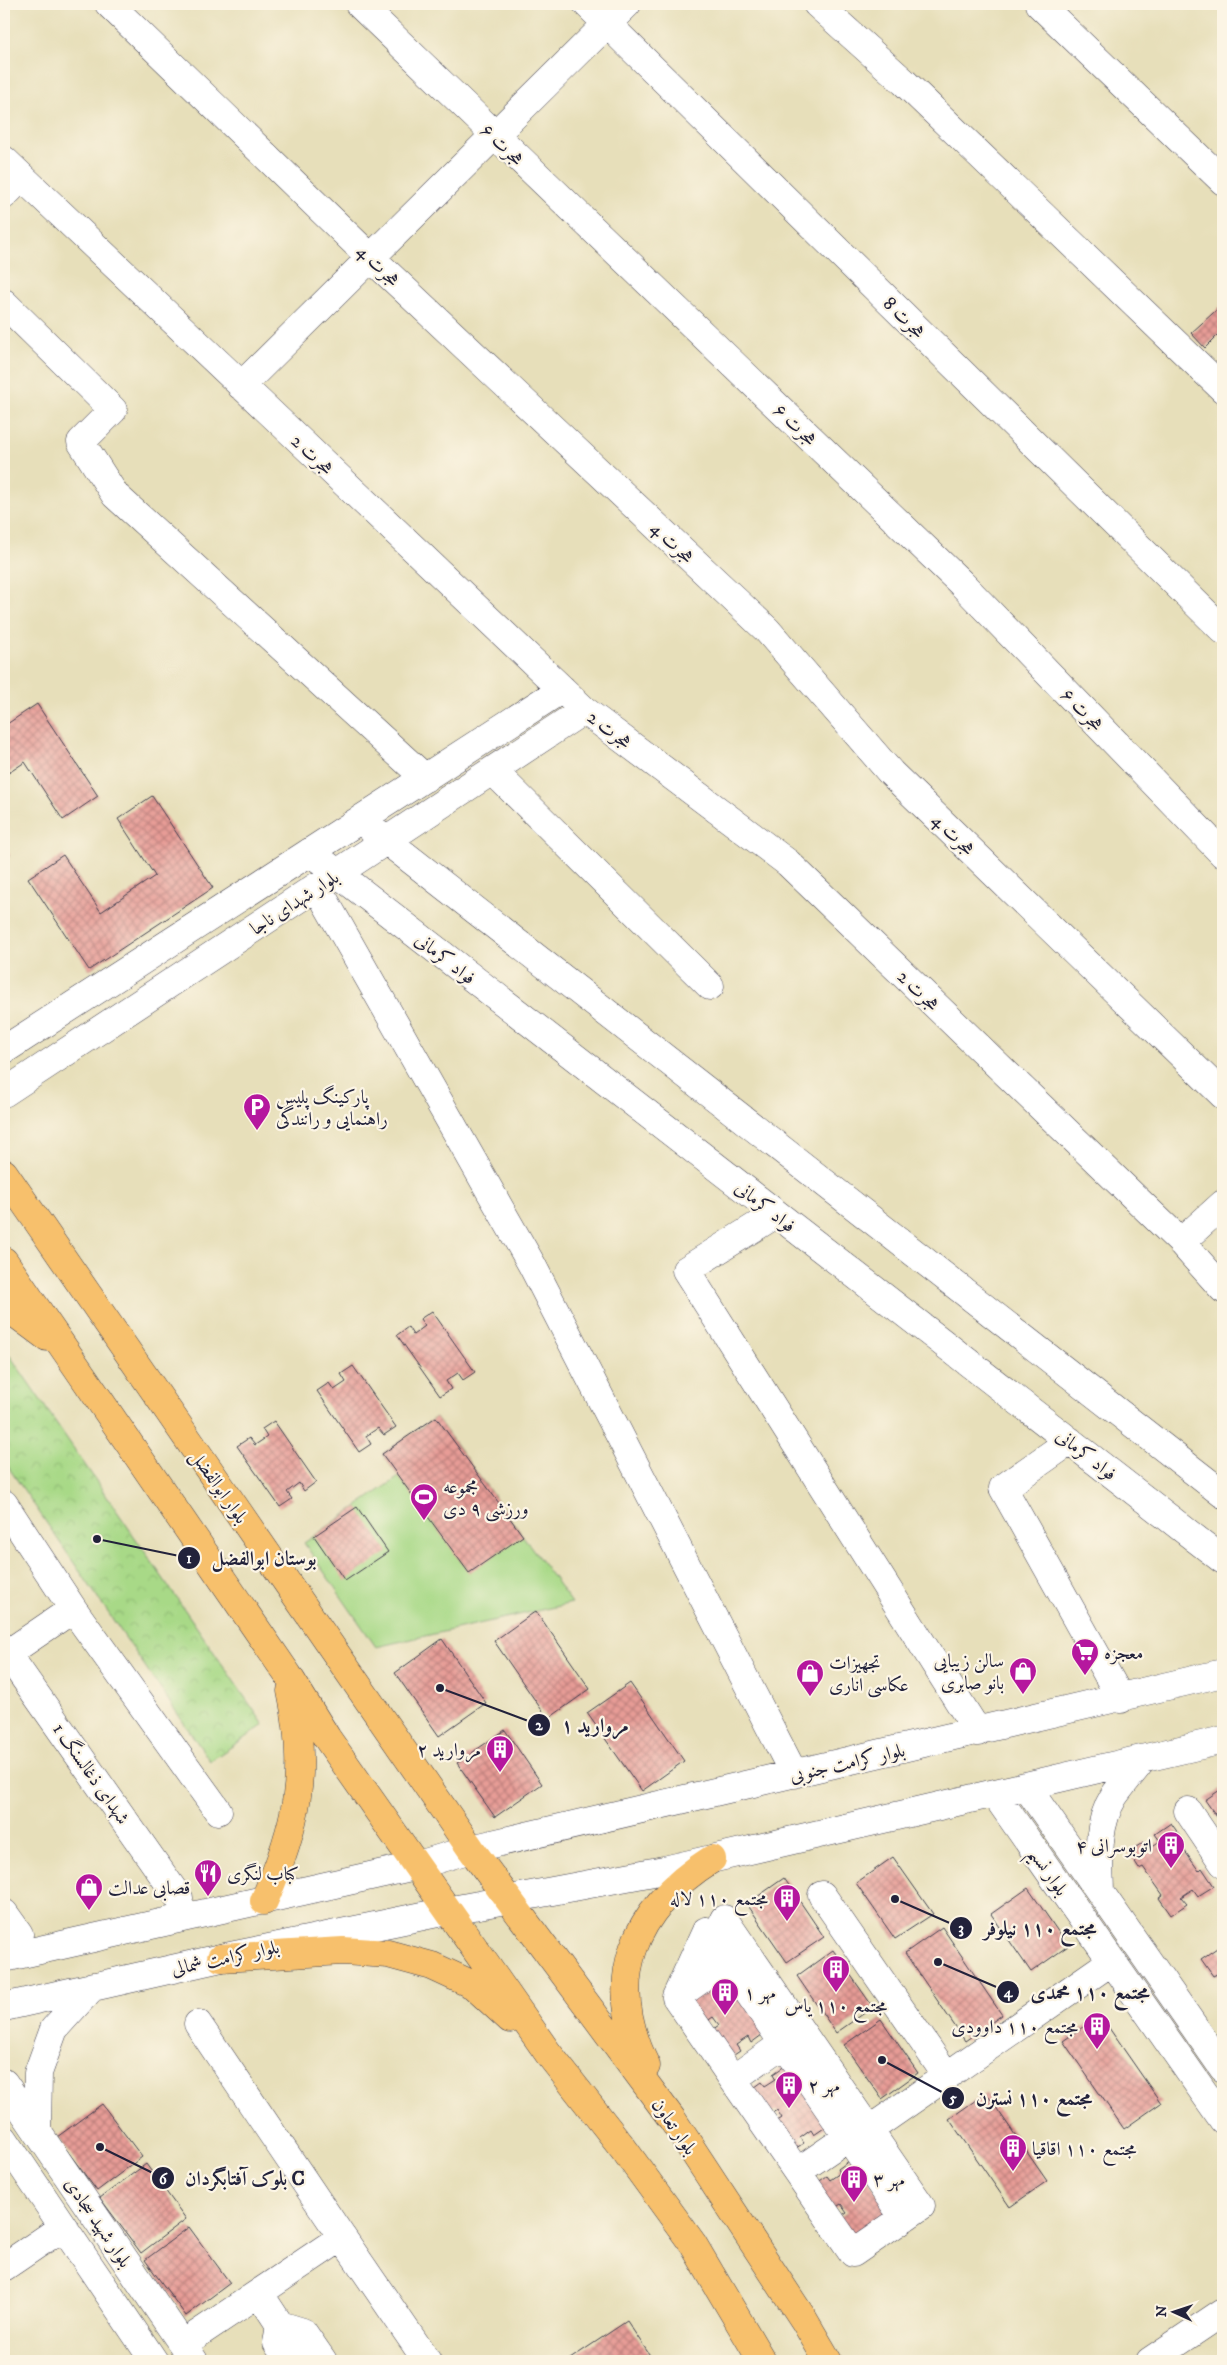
<svg xmlns="http://www.w3.org/2000/svg" width="1227" height="2365" font-family="'IM FELL DW Pica',Amiri,serif">
  <defs>
    <pattern id="park-crowns" width="20" height="18" patternUnits="userSpaceOnUse" patternTransform="scale(1.25)"><rect width="20" height="18" fill="#a8d987"/><path d="M2 6a3 3 0 1 1 6 0M12 15a3 3 0 1 1 6 0" fill="none" stroke="#90ba75"/></pattern>
    <pattern id="building-cross-hatch" width="8" height="8" patternUnits="userSpaceOnUse" patternTransform="scale(1.25)"><rect width="8" height="8" fill="#e79c96"/><path d="M0 0l8 8M0 8l8-8" fill="none" stroke="#bb7f7c"/></pattern>
  </defs>
  <rect width="100%" height="100%" fill="#fcf5e5"/>
  <filter id="ink" filterUnits="userSpaceOnUse"><feTurbulence type="fractalNoise" baseFrequency=".02" numOctaves="2"/><feDisplacementMap in="SourceGraphic" scale="10" xChannelSelector="R" yChannelSelector="G"/><feConvolveMatrix kernelMatrix="1 2 1 2 8 2 1 2 1" color-interpolation-filters="sRGB"/></filter>
  <filter id="wash" filterUnits="userSpaceOnUse"><feTurbulence type="fractalNoise" baseFrequency=".0096" numOctaves="4" result="noise"/><feDisplacementMap in="SourceGraphic" scale="20" xChannelSelector="R" yChannelSelector="G"/><feGaussianBlur stdDeviation="1.12" result="paint"/><feColorMatrix in="noise" values="0 0 0 0 0 0 0 0 0 0 0 0 0 0 0 0 0 1.4 0 .05"/><feComposite in="paint" operator="in"/></filter>
  <g filter="url(#wash)">
    <rect width="100%" height="100%" fill="#e7dfba"/>
    <path fill="url(#park-crowns)" stroke="#657e61" d="M4,1347L264,1725L210,1761L4,1461Z"/>
    <path fill="#a8d987" stroke="#657e61" d="M436,1417L572,1603L376,1647L304,1543L399,1477L382,1454Z"/>
    <g id="blocks">
      <path fill="url(#building-cross-hatch)" d="M1223,304V330L1205,348L1191,333Z
        M37,704L98,796L63,820L25,762L4,776V726Z
        M152,796L213,888L89,970L28,878L63,855L101,912L155,876L118,819Z
        M4,846L10,855L4,859Z
        M432,1311L475,1372L463,1380L458,1373L446,1381L451,1389L440,1396L397,1335L408,1327L413,1335L425,1326L420,1319Z
        M353,1366L396,1427L384,1435L378,1428L366,1436L371,1444L359,1452L317,1391L329,1383L334,1390L346,1382L341,1374Z
        M436,1417L523,1536L469,1573L382,1454Z
        M274,1421L316,1482L304,1491L299,1483L287,1492L292,1499L280,1507L237,1446L249,1438L255,1445L267,1437L262,1429Z
        M357,1507L388,1552L345,1581L314,1536Z
        M536,1611L590,1689L548,1719L494,1641Z
        M442,1639L486,1703L439,1736L395,1673Z
        M630,1683L684,1761L642,1791L587,1713Z
        M505,1730L542,1784L495,1817L457,1763Z
        M1220,1790L1223,1794V1819L1220,1815L1217,1817L1205,1800Z
        M1171,1823L1183,1840L1179,1843L1199,1871L1202,1868L1214,1886L1198,1896L1193,1889L1181,1897L1187,1904L1171,1915L1159,1898L1163,1895L1143,1867L1139,1869L1128,1852L1144,1842L1148,1849L1160,1841L1155,1834Z
        M893,1857L933,1914L895,1939L856,1883Z
        M784,1878L824,1937L787,1962L747,1904Z
        M1028,1888L1068,1946L1031,1972L991,1914Z
        M942,1927L1002,2015L965,2041L905,1953Z
        M1217,1948L1223,1955V1983L1217,1974L1213,1976L1201,1959Z
        M833,1950L873,2007L836,2033L797,1976Z
        M724,1971L766,2032L751,2043L748,2037L736,2045L740,2051L725,2061L709,2032L719,2025L713,2017L703,2024L683,2000Z
        M1100,2015L1161,2103L1124,2129L1063,2041Z
        M881,2019L918,2073L882,2099L844,2045Z
        M788,2064L830,2124L814,2135L811,2130L800,2138L804,2143L788,2153L773,2124L782,2118L777,2110L767,2116L747,2093L762,2082L765,2086L776,2079L773,2074Z
        M986,2093L1047,2181L1010,2207L949,2119Z
        M102,2104L142,2157L97,2191L57,2137Z
        M853,2158L895,2218L853,2248L838,2218L847,2212L841,2204L832,2210L811,2187L827,2176L830,2180L840,2173L838,2169Z
        M146,2164L186,2219L141,2253L100,2198Z
        M189,2227L230,2283L186,2316L145,2260Z
        M627,2321L651,2357L645,2361H567Z"/>
    </g>
  </g>
  <g filter="url(#ink)">
    <use href="#blocks" fill-opacity="0" stroke="#403e4e" stroke-width="1"/>
    <g fill="none" stroke-linecap="round" stroke-linejoin="round">
      <g stroke="#403e4e" stroke-width="29">
        <path id="minor" d="M109,4L371,258L767,630L891,773L1223,1095
          M359,4L961,583L1223,854
          M587,4L1223,630
          M817,4L904,82L1223,389
          M1039,4L1223,181
          M4,160L584,710L788,863L1181,1242L1223,1289
          M4,195L22,177
          M4,303L113,410L81,442L115,495L425,778
          M241,386L627,4
          M493,771L710,986
          M360,820L1223,1494
          M310,852L1223,1560
          M317,887L532,1265L794,1774
          M4,1050L562,689
          M4,1093L584,710
          M776,1214L686,1270L978,1732
          M1181,1242L1223,1204
          M1070,1441L1003,1488L1121,1699
          M4,1504L73,1609L218,1811
          M4,1649L179,1898
          M4,1656L73,1609
          M1026,1786L1223,2068
          M995,1794L1223,2120
          M1188,1811L1223,1863
          M1100,1891C1099,1859 1096,1825 1114,1796C1123,1783 1134,1771 1143,1759
          M822,1895L947,2076
          M4,1913L19,1934
          M706,1931L904,2218
          M4,1958L415,1866L471,1849L1223,1673
          M676,1997L853,2253L921,2206L724,1919
          M676,1997L706,1931
          M676,1997L727,1961
          M4,2007L221,1958L447,1911L664,1870L1223,1740
          M198,2024L342,2237
          M733,2079L784,2043
          M4,2083L194,2361
          M869,2130L1112,1961
          M37,2131L38,2073L54,2029L93,1986
          M4,2139L154,2361
          M797,2172L848,2137
          M4,2267L63,2227
          M259,2293L280,2325L303,2332L323,2361
          M280,2325L277,2343L290,2361
          M183,2344L342,2237L427,2361
          M1150,2361L1223,2312"/>
      </g>
      <g stroke="#403e4e" stroke-width="29">
        <path id="major" d="M4,1173L471,1849L672,2119L804,2320L828,2361
          M4,1261L288,1675L327,1738L548,2053L623,2148L693,2244L762,2361
          M4,1305L47,1337
          M264,1901C297,1826 309,1773 291,1691
          M221,1958L343,1951L388,1954L432,1966L473,1985L510,2019
          M646,2066C603,1979 633,1909 712,1859"/>
      </g>
      <use href="#minor" stroke="#fff" stroke-width="28"/>
      <use href="#major" stroke="#f7c06c" stroke-width="28"/>
    </g>
  </g>
  <defs>
    <g id="parking-pin" transform="scale(1.4375)"><path d="M0 17L-7.5 6A9.5 9.5 0 1 1 7.5 6Z" fill="#b5179e" stroke="#fcf5e5"/><path d="M-3.5-5.5H1a3.5 3.5 0 0 1 0 7H-1V5.5H-3.5ZM-1-3.4V-.6H.8a1.4 1.4 0 0 0 0-2.8Z" fill="#fff"/></g>
    <g id="stadium-pin" transform="scale(1.4375)"><path d="M0 17L-7.5 6A9.5 9.5 0 1 1 7.5 6Z" fill="#b5179e" stroke="#fcf5e5"/><path d="M0-5a6.5 5 0 1 0 0 10a6.5 5 0 1 0 0-10ZM-3.5-1.8h7v3.6h-7Z" fill="#fff"/></g>
    <g id="supermarket-pin" transform="scale(1.4375)"><path d="M0 17L-7.5 6A9.5 9.5 0 1 1 7.5 6Z" fill="#b5179e" stroke="#fcf5e5"/><path d="M-6-5.5h2.5l.6 2H6L4.5 2H-2.5L-4.4-4H-6ZM-1.5 3.2a1.3 1.3 0 1 0 .1 0ZM3 3.2a1.3 1.3 0 1 0 .1 0Z" fill="#fff"/></g>
    <g id="shop-pin" transform="scale(1.4375)"><path d="M0 17L-7.5 6A9.5 9.5 0 1 1 7.5 6Z" fill="#b5179e" stroke="#fcf5e5"/><path d="M-5-2.5h2.3a2.7 3.5 0 0 1 5.4 0H5L5.5 6h-11ZM-1.5-2.5h3a1.5 2.3 0 0 0-3 0Z" fill="#fff"/></g>
    <g id="building-pin" transform="scale(1.4375)"><path d="M0 17L-7.5 6A9.5 9.5 0 1 1 7.5 6Z" fill="#b5179e" stroke="#fcf5e5"/><path d="M-4-6H4V6H1V3H-1V6H-4ZM-2.5-4.3h1.7v1.8h-1.7ZM.8-4.3h1.7v1.8H.8ZM-2.5-1h1.7V.8h-1.7ZM.8-1h1.7V.8H.8Z" fill="#fff"/></g>
    <g id="restaurant-pin" transform="scale(1.4375)"><path d="M0 17L-7.5 6A9.5 9.5 0 1 1 7.5 6Z" fill="#b5179e" stroke="#fcf5e5"/><path d="M-5-6h1v4h1v-4h1v4h1v-4h1v5L-1.5 .5V6h-2V.5L-5-1ZM5-6V6H3V1.5H1.5Q1.5-4 5-6Z" fill="#fff"/></g>
  </defs>
  <g fill-rule="evenodd">
    <use href="#parking-pin" x="257" y="1107"/>
    <use href="#stadium-pin" x="424" y="1497"/>
    <use href="#supermarket-pin" x="1085" y="1652"/>
    <use href="#shop-pin" x="1023" y="1671"/>
    <use href="#shop-pin" x="810" y="1673"/>
    <use href="#building-pin" x="500" y="1749"/>
    <use href="#building-pin" x="1171" y="1845"/>
    <use href="#restaurant-pin" x="208" y="1873"/>
    <use href="#shop-pin" x="89" y="1887"/>
    <use href="#building-pin" x="787" y="1898"/>
    <use href="#building-pin" x="836" y="1969"/>
    <use href="#building-pin" x="725" y="1992"/>
    <use href="#building-pin" x="1097" y="2026"/>
    <use href="#building-pin" x="789" y="2085"/>
    <use href="#building-pin" x="1013" y="2148"/>
    <use href="#building-pin" x="854" y="2179"/>
  </g>
  <g text-anchor="middle" stroke-width="4.5" stroke-linejoin="round" paint-order="stroke">
    <g font-size="19" fill="#22223b" stroke="#fcf5e5">
      <text transform="translate(503 144) rotate(44)" y="7">هجرت ۶</text>
      <text transform="translate(379 265) rotate(44)" y="7">هجرت 4</text>
      <text transform="translate(905 317) rotate(45)" y="7">هجرت 8</text>
      <text transform="translate(796 424) rotate(44)" y="7">هجرت ۶</text>
      <text transform="translate(313 454) rotate(43)" y="7">هجرت 2</text>
      <text transform="translate(673 542) rotate(43)" y="7">هجرت 4</text>
      <text transform="translate(1083 709) rotate(46)" y="7">هجرت ۶</text>
      <text transform="translate(610 729) rotate(37)" y="7">هجرت 2</text>
      <text transform="translate(954 834) rotate(44)" y="7">هجرت 4</text>
      <text transform="translate(294 902) rotate(-33)" y="7">بلوار شهدای ناجا</text>
      <text transform="translate(446 958) rotate(38)" y="7">فواد کرمانی</text>
      <text transform="translate(919 990) rotate(44)" y="7">هجرت 2</text>
      <text transform="translate(766 1206) rotate(38)" y="7">فواد کرمانی</text>
      <text transform="translate(1087 1454) rotate(38)" y="7">فواد کرمانی</text>
      <text transform="translate(220 1486) rotate(55)" y="7">بلوار ابوالفضل</text>
      <text transform="translate(847 1762) rotate(-13)" y="7">بلوار کرامت جنوبی</text>
      <text transform="translate(92 1773) rotate(55)" y="7">شهدای ذغالسنگ 1</text>
      <text transform="translate(1049 1871) rotate(55)" y="7">بلوار نسیم</text>
      <text transform="translate(225 1957) rotate(-12)" y="7">بلوار کرامت شمالی</text>
      <text transform="translate(675 2126) rotate(55)" y="7">بلوار تعاون</text>
      <text transform="translate(99 2222) rotate(56)" y="7">بلوار شهید سجادی</text>
    </g>
    <g font-size="19" fill="#22223b" stroke="#fcf5e5" text-anchor="start">
      <text x="276" y="1103">پارکینگ پلیس<tspan x="276" dy="22">راهنمایی و رانندگی</tspan></text>
      <text x="443" y="1493">مجموعه<tspan x="443" dy="22">ورزشی ۹ دی</tspan></text>
      <text x="1104" y="1659">معجزه</text>
      <text x="1004" y="1667" text-anchor="end">سالن زیبایی<tspan x="1004" dy="22">بانو صابری</tspan></text>
      <text x="829" y="1669">تجهیزات<tspan x="829" dy="22">عکاسی اناری</tspan></text>
      <text x="481" y="1756" text-anchor="end">مروارید ۲</text>
      <text x="1152" y="1852" text-anchor="end">اتوبوسرانی ۴</text>
      <text x="227" y="1880">کباب لنگری</text>
      <text x="108" y="1894">قصابی عدالت</text>
      <text x="768" y="1905" text-anchor="end">مجتمع ۱۱۰ لاله</text>
      <text x="744" y="1999">مهر ۱</text>
      <text x="836" y="2012" text-anchor="middle">مجتمع ۱۱۰ یاس</text>
      <text x="1078" y="2033" text-anchor="end">مجتمع ۱۱۰ داوودی</text>
      <text x="808" y="2092">مهر ۲</text>
      <text x="1032" y="2155">مجتمع ۱۱۰ اقاقیا</text>
      <text x="873" y="2186">مهر ۳</text>
    </g>
  </g>
  <path fill="none" stroke="#22223b" stroke-width="2" d="M97 1539L189 1558M440 1688L539 1725M895 1899L961 1928M938 1962L1008 1992M882 2060L953 2098M100 2147L163 2178"/>
  <g fill="#22223b" stroke="#fcf5e5" stroke-width="2">
    <circle cx="97" cy="1539" r="5"/>
    <circle cx="440" cy="1688" r="5"/>
    <circle cx="895" cy="1899" r="5"/>
    <circle cx="938" cy="1962" r="5"/>
    <circle cx="882" cy="2060" r="5"/>
    <circle cx="100" cy="2147" r="5"/>
    <circle cx="189" cy="1558" r="12"/>
    <circle cx="539" cy="1725" r="12"/>
    <circle cx="961" cy="1928" r="12"/>
    <circle cx="1008" cy="1992" r="12"/>
    <circle cx="953" cy="2098" r="12"/>
    <circle cx="163" cy="2178" r="12"/>
  </g>
  <g font-size="15" text-anchor="middle" font-weight="bold" fill="#fff">
    <text x="189" y="1563">1</text>
    <text x="539" y="1730">2</text>
    <text x="961" y="1933">3</text>
    <text x="1008" y="1997">4</text>
    <text x="953" y="2103">5</text>
    <text x="163" y="2184">6</text>
  </g>
  <g font-size="20" text-anchor="middle" font-weight="bold" fill="#22223b" stroke="#fcf5e5" stroke-width="4.5" stroke-linejoin="round" paint-order="stroke">
    <text x="264" y="1565">بوستان ابوالفضل</text>
    <text x="595" y="1732">مروارید ۱</text>
    <text x="1040" y="1935">مجتمع ۱۱۰ نیلوفر</text>
    <text x="1090" y="1999">مجتمع ۱۱۰ محمدی</text>
    <text x="1034" y="2105">مجتمع ۱۱۰ نسترن</text>
    <text x="245" y="2185">بلوک آفتابگردان C</text>
  </g>
  <rect width="1227" height="2365" fill="none" stroke="#fcf5e5" stroke-width="20"/>
  <g transform="translate(1174 2312) rotate(273)" stroke="#fcf5e5" stroke-width="4" paint-order="stroke">
  <path d="M0-4L9 19L0 12L-9 19Z" fill="#22223b"/>
  <text y="-8" font-size="14" font-weight="bold" text-anchor="middle" fill="#22223b">N</text>
  </g>
</svg>
